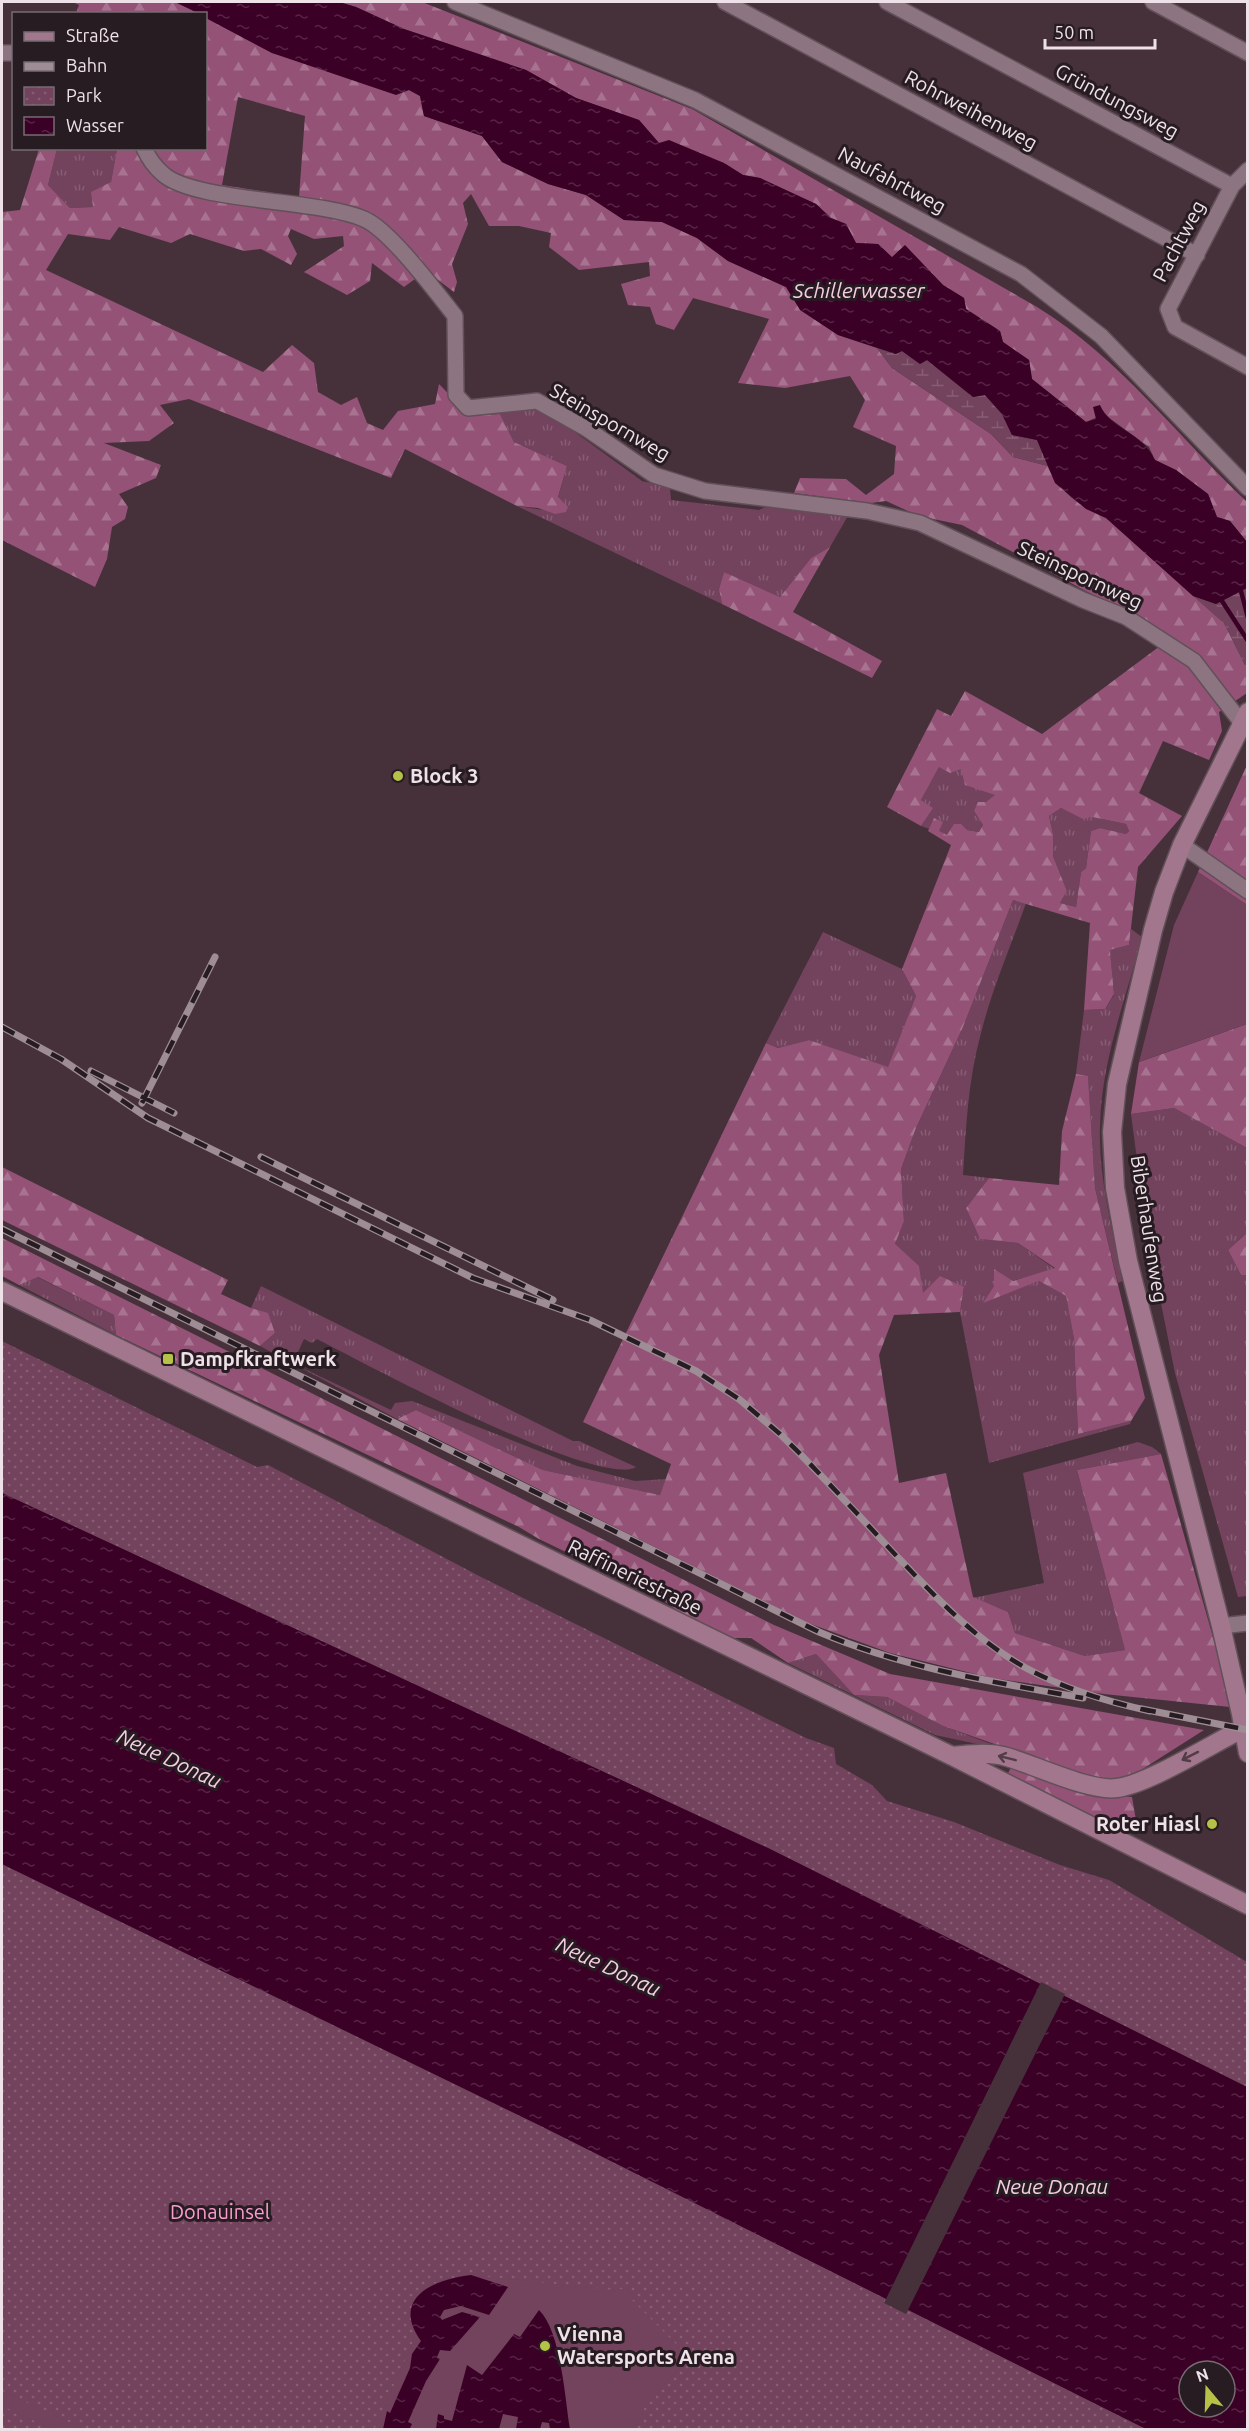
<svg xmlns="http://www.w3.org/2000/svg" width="1249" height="2431" font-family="Ubuntu,sans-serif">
  <defs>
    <pattern id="grass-tufts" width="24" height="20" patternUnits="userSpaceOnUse" patternTransform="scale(1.5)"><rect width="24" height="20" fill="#73425d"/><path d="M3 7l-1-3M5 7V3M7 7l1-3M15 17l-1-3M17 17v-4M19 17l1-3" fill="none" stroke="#875d74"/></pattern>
    <pattern id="forest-firs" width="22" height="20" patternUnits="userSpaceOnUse" patternTransform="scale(1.5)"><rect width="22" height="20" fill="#935276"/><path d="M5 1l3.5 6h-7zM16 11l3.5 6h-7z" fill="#a87390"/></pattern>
    <pattern id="wetland-marsh" width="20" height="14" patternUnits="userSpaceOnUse" patternTransform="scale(1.5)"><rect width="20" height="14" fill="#73425d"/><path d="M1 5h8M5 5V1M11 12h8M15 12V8" fill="none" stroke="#875d74"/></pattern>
    <pattern id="park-dots" width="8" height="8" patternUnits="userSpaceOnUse" patternTransform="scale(1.5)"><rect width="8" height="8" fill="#73425d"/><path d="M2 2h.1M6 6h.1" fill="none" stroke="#875d74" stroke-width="1.8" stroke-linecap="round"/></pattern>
    <pattern id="water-ripples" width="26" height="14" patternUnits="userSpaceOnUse" patternTransform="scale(1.5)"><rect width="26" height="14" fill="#3a0026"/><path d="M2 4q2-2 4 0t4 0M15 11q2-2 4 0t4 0" fill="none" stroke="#572546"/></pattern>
  </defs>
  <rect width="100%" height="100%" fill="#46313b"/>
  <path fill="url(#grass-tufts)" d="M57,149H117L111,182L94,207L70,208L48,185Z
    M506,408H532L546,411L642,481L670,488L671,500L759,510L771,504L849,514L830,547L811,558L780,597L724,572L719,589L722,604L517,506L550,511L558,498L567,466L514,442L500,414L470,416Z
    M939,767L961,768L996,795L974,811L983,825L979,832L967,830L947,835L921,826L932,808L921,800Z
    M1061,808L1083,818L1092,817L1126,824L1129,831L1126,834L1100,828L1091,831L1086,868L1081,872L1076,907L1060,903L1067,891L1053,856V834L1049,816Z
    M1013,900L1026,903C1011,946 992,989 981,1033C968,1080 966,1127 963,1175L989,1178L966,1208L980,1239L1018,1243L1055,1269L994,1286L984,1302L1039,1281L1066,1296L1074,1339L1078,1434L1131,1421L1130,1424L989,1463L960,1312L964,1288L922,1294L895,1244L904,1220L901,1169L916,1128L963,1027Z
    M1131,929L1142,937C1126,998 1101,1062 1100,1126C1098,1177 1113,1230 1122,1281L1118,1283L1095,1188L1088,1077L1076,1074L1084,1010L1105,1009L1114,995L1110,950L1129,945Z
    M823,932L902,969L916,996L888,1068L809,1040L778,1048L766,1043Z
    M1174,1108L1247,1148V1233L1228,1250L1241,1275H1247V1596L1238,1597L1175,1373L1146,1228L1131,1114Z
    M37,1277L114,1315L116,1335L19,1285Z
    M261,1286L573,1441H579L636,1467C598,1489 364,1363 317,1339L312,1343L304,1339L298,1352L305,1356L300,1367L391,1410L395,1403L412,1401L577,1466L635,1481L666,1479L660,1495L543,1470L416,1410L397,1419L260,1346L275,1333L251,1308Z
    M1138,1442L1152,1447L1161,1454L1077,1470L1125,1650L1085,1656L1015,1633L1008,1612L973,1598L1044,1583L1023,1473Z
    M816,1654L854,1695L887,1697L943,1726L1010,1751L935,1735L788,1663Z"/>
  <path fill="url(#forest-firs)" fill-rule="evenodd" d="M73,2H175L198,13H76L79,5Z
    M339,2H422L692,109L1037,307C1121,359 1176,435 1247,502V542L1230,521L1217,517L1208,494L1176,470L1155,460L1149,447L1104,414L1086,422L1032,379L1029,360L1003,342L1000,331L966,309L964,298L943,285L905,246L892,258L878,244L856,243L846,224L831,218L816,204L760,178L743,175L724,163L659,143L639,120L576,98L526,70L404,29L356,7Z
    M206,18L272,53L409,90L420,96L424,116L482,136L502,162L548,184L586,195L624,220L662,222L697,238L728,261L786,287L801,310L838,335L877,348L892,368L991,434L1013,457L1048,466C1059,492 1081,507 1106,518L1224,623L1245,665L1247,664V693L1219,712L1222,731L1209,760L1163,741L1139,793L1182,816L1138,867L1129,945L1110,950L1114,994L1105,1009L1084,1010L1090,923L1013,900L963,1027L916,1128L901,1169L904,1221L895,1244L919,1266L923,1293L940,1276L964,1287L960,1312L894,1315L879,1355L899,1483L946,1473L973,1597L1008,1612L1015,1633L1085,1656L1125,1650L1077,1470L1161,1454L1222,1669L1230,1707L1104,1694L991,1678L890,1653L808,1623L397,1419L416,1410L543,1470L660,1495L671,1464L583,1422L766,1043L778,1048L809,1040L888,1067L916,996L902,969L951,845L928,831L934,818L943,822L939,831L947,835L954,824H961L967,830L979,832L983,825L974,811L978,802H986L995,795L965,785L961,769L950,773L939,767L921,800L933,808L921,826L887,807L937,709L951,716L965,691L1042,734L1172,637L962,525L919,516L886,501L871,503L794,493L800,478L846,479L866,495L894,474L896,446L853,427L865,400L850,376L785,388L738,383L769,319L693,298L674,330L656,324L650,307L628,305L621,284L650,276L649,262L579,270L549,247L551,233L519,226H489L471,194L463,203L468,224L452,264L457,282L454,292L426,271L404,287L372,263L370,281L347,295L304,272L344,246L343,236L314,239L291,229L288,236L297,254L291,265L261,249L244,251L190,234L171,243L119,227L110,240L68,234L46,270L263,372L292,345L314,363L318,392L341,405L357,397L367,423L383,430L398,411L435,404L439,384L470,416L500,414L514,442L567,466L558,497L568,507L566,512L555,514L538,508L517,506L405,449L391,478L189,399L160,405L174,423L149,441L104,443L161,465L156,478L119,494L128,507L125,519L112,527L107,559L95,587L2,540V212L20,210L39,149H57L48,185L70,208L93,207L91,192L111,182L117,149L206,148ZM238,97L305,116L299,197L222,185ZM1061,808L1083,819L1092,817L1126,824L1129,831L1126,834L1100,828L1091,831L1086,868L1081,872L1076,907L1060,903L1067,891L1053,856V834L1049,816Z
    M830,547L793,612L882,661L872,678L722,604L719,589L724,572L780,597L811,558Z
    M1247,765V905L1198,872Z
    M1247,1024V1148L1174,1108L1131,1114L1139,1062Z
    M1076,1074L1088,1076L1095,1188L1145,1398L1131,1421L1078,1434L1074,1339L1066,1296L1039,1281L983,1303L994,1286V1269L1013,1281L1055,1268L1018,1243L980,1239L966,1208L989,1178L1059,1185L1062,1131Z
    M2,1167L228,1280L221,1294L251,1308L268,1313L275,1333L260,1346L2,1220Z
    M1247,1233V1275H1241L1228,1250Z
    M2,1238L774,1625L890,1674L1204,1730L1127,1779L1100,1781L943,1726L887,1697L854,1695L816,1654L788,1663L751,1638H724L694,1623L659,1597L539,1539L519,1527L116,1335L114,1315L38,1277L19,1285L2,1276Z
    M1013,1764L1109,1795L1132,1797L1137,1826L1122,1832L1007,1775Z"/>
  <path fill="url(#wetland-marsh)" d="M877,348L895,354L902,351L920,364L927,360L973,397L985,395L1002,414L1012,435L1037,440L1048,466L1013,457L991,434L892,368Z
    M1247,588V664L1245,665L1224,623L1193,596L1216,604Z"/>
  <path fill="url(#park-dots)" d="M2,1341L257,1467L268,1465L483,1578L806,1738L834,1748L836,1764L872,1785L887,1801L954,1822L1060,1865L1109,1880L1247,1962V2087L768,1848L2,1493Z
    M2,1864L541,2126L1146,2429H2Z"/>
  <path fill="#73425d" d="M1198,872L1247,905V1024L1139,1062L1174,925Z
    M471,2275L614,2290L629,2288L631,2299L689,2357L645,2407L634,2429L374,2430L416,2335C401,2290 434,2279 471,2275Z
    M2,2391L13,2396L83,2429H52L2,2406Z"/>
  <path fill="url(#water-ripples)" fill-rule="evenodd" d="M175,2H339L356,7L404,29L526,70L576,98L639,120L659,143L669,140L724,163L743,175L760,178L816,204L831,218L846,224L856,243L878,244L892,257L905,245L943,285L964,298L966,309L1000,331L1003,342L1029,360L1032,379L1086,422L1096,419L1093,407L1100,405C1110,429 1142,432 1155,460L1176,470L1208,494L1217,517L1230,521L1247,542V588L1216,604L1193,596L1106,518L1086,509L1055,483L1037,440L1012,435L1002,414L985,395L973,397L927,360L920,364L902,351L896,354L838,335L800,310L786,287L728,261L697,238L662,222L624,220L586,195L548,184L502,162L482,136L424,116L420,96L409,90L396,95L272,53L206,18V14L198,13Z
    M2,1493L768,1848L1247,2087V2429H1146L541,2126L2,1864ZM1189,2371H1225V2407H1189Z
    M471,2275L508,2287L489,2315L461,2306L444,2310L440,2317L442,2320L462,2312L480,2317L450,2351L440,2350L437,2357L440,2359L426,2381L408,2422L412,2424L410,2428L383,2429L387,2411L390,2413L410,2368L412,2354L421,2341C390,2298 434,2279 471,2275Z
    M539,2310C561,2331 565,2399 570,2429H550L549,2423L542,2422L540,2429H516L518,2417L503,2414L499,2429H436L438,2414L444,2416V2419L452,2421L467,2365L482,2375L514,2334L520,2337Z"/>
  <path fill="#46313b" d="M1041,1982L1065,1994L906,2314L884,2303Z"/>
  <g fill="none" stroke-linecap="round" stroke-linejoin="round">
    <path stroke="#3a0026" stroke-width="4.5" d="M1241,591L1248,618
      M1222,601L1248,641"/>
    <g stroke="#625059" stroke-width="18">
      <path id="minor" d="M455,2L695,100L1021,274L1101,336L1248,488
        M725,2L1197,255
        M887,2L1232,186
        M1153,2L1248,53
        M2,53H14
        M144,148C148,157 156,168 163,174C194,202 317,199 364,219C390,230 436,292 455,316L456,395L468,408L537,401L587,429L654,475L705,491L867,511L920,523L1083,600L1126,617L1194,661L1241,722
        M1248,170L1232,186L1168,309L1175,327L1248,367
        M1182,845L1248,891
        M1221,1626L1248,1623"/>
    </g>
    <g stroke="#625059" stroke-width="21">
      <path id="secondary" d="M1248,712L1182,845L1164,892L1153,930L1117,1084L1112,1132L1115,1188L1128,1261L1221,1626L1241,1714L1248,1753
        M2,1291L952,1756L1248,1905
        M952,1756C970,1754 989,1752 1007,1757C1035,1765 1090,1792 1117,1788C1148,1784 1212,1744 1242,1729"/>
    </g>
    <use href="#minor" stroke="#8c7480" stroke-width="15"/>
    <use href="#secondary" stroke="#a2768d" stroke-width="18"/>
    <g stroke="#9e8d95" stroke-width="7">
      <path id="rail" d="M2,1027L61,1059L148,1118L473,1278L590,1320L696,1371L739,1399L780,1434C818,1471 854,1510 890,1549C932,1593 972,1638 1026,1668C1065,1689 1108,1702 1150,1711
        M91,1071L174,1113
        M142,1103L215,957
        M261,1157L553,1300
        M2,1229L819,1632C904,1668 993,1682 1083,1698
        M1142,1709L1248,1730"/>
    </g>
    <use href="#rail" stroke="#261c21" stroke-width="4.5" stroke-dasharray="14" stroke-linecap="butt"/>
  </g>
  <defs><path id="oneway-shaft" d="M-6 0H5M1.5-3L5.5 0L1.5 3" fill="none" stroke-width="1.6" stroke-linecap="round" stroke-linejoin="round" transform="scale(1.5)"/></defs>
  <g stroke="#513c47">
    <use href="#oneway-shaft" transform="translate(1190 1756) rotate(153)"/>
    <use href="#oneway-shaft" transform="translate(1007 1758) rotate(-166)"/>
  </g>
  <g fill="#b6c148" stroke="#261c21" stroke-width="2">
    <circle cx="398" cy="776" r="6"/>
    <rect x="162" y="1353" width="12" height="12" rx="3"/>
    <circle cx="1212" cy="1824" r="6"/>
    <circle cx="545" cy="2346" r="6"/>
  </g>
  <g text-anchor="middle" stroke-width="6" stroke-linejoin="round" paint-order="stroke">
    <g font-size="20" fill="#efe1e8" stroke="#261c21">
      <text transform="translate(1117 101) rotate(28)" y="7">Gründungsweg</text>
      <text transform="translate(971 110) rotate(28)" y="7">Rohrweihenweg</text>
      <text transform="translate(892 180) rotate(28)" y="7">Naufahrtweg</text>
      <text transform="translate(1179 241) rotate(-62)" y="7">Pachtweg</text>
      <text transform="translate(610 422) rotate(30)" y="7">Steinspornweg</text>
      <text transform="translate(1080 575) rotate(25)" y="7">Steinspornweg</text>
      <text transform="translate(1149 1229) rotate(81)" y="7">Biberhaufenweg</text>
      <text transform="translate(635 1577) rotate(26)" y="7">Raffineriestraße</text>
    </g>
    <g font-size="20" font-weight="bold" fill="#efe1e8" stroke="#261c21" text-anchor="start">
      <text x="410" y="783">Block 3</text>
      <text x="180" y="1366">Dampfkraftwerk</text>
      <text x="1200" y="1831" text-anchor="end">Roter Hiasl</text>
      <text x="557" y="2341">Vienna<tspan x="557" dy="23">Watersports Arena</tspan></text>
    </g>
    <g font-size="20" fill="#fb9ccf" stroke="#261c21">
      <text x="220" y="2219">Donauinsel</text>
    </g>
    <g font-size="21" font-style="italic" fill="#f6cee2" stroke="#261c21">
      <text x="859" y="298">Schillerwasser</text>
      <text transform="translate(169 1759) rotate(25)" y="7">Neue Donau</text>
      <text transform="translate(608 1967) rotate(25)" y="7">Neue Donau</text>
      <text x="1052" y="2194">Neue Donau</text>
    </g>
  </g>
  <rect width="1249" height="2431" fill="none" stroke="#efe1e8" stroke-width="6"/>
  <rect x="12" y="12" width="195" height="138" fill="#261c21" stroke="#766b71" stroke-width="1.5"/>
  <rect x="24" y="32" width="30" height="9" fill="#a2768d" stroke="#766b71" stroke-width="1.5"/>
  <text x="66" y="42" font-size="18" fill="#efe1e8">Straße</text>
  <rect x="24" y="62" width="30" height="9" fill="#9e8d95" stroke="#766b71" stroke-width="1.5"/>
  <text x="66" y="72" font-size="18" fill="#efe1e8">Bahn</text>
  <rect x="24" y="87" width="30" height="18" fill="url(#park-dots)" stroke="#766b71" stroke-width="1.5"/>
  <text x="66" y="102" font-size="18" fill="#efe1e8">Park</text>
  <rect x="24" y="117" width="30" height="18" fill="url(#water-ripples)" stroke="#766b71" stroke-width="1.5"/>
  <text x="66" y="132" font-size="18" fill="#efe1e8">Wasser</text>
  <g transform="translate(1207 2389) rotate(341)"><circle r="28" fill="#261c21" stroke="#766b71" stroke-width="1.5"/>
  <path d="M0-4.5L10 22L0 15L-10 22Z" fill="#b6c148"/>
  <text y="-9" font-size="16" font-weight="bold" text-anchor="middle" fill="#efe1e8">N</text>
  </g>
  <path d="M1045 39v9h110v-9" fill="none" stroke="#efe1e8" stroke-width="3"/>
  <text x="1054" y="39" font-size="18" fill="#efe1e8" stroke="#261c21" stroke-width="4.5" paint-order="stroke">50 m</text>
</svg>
